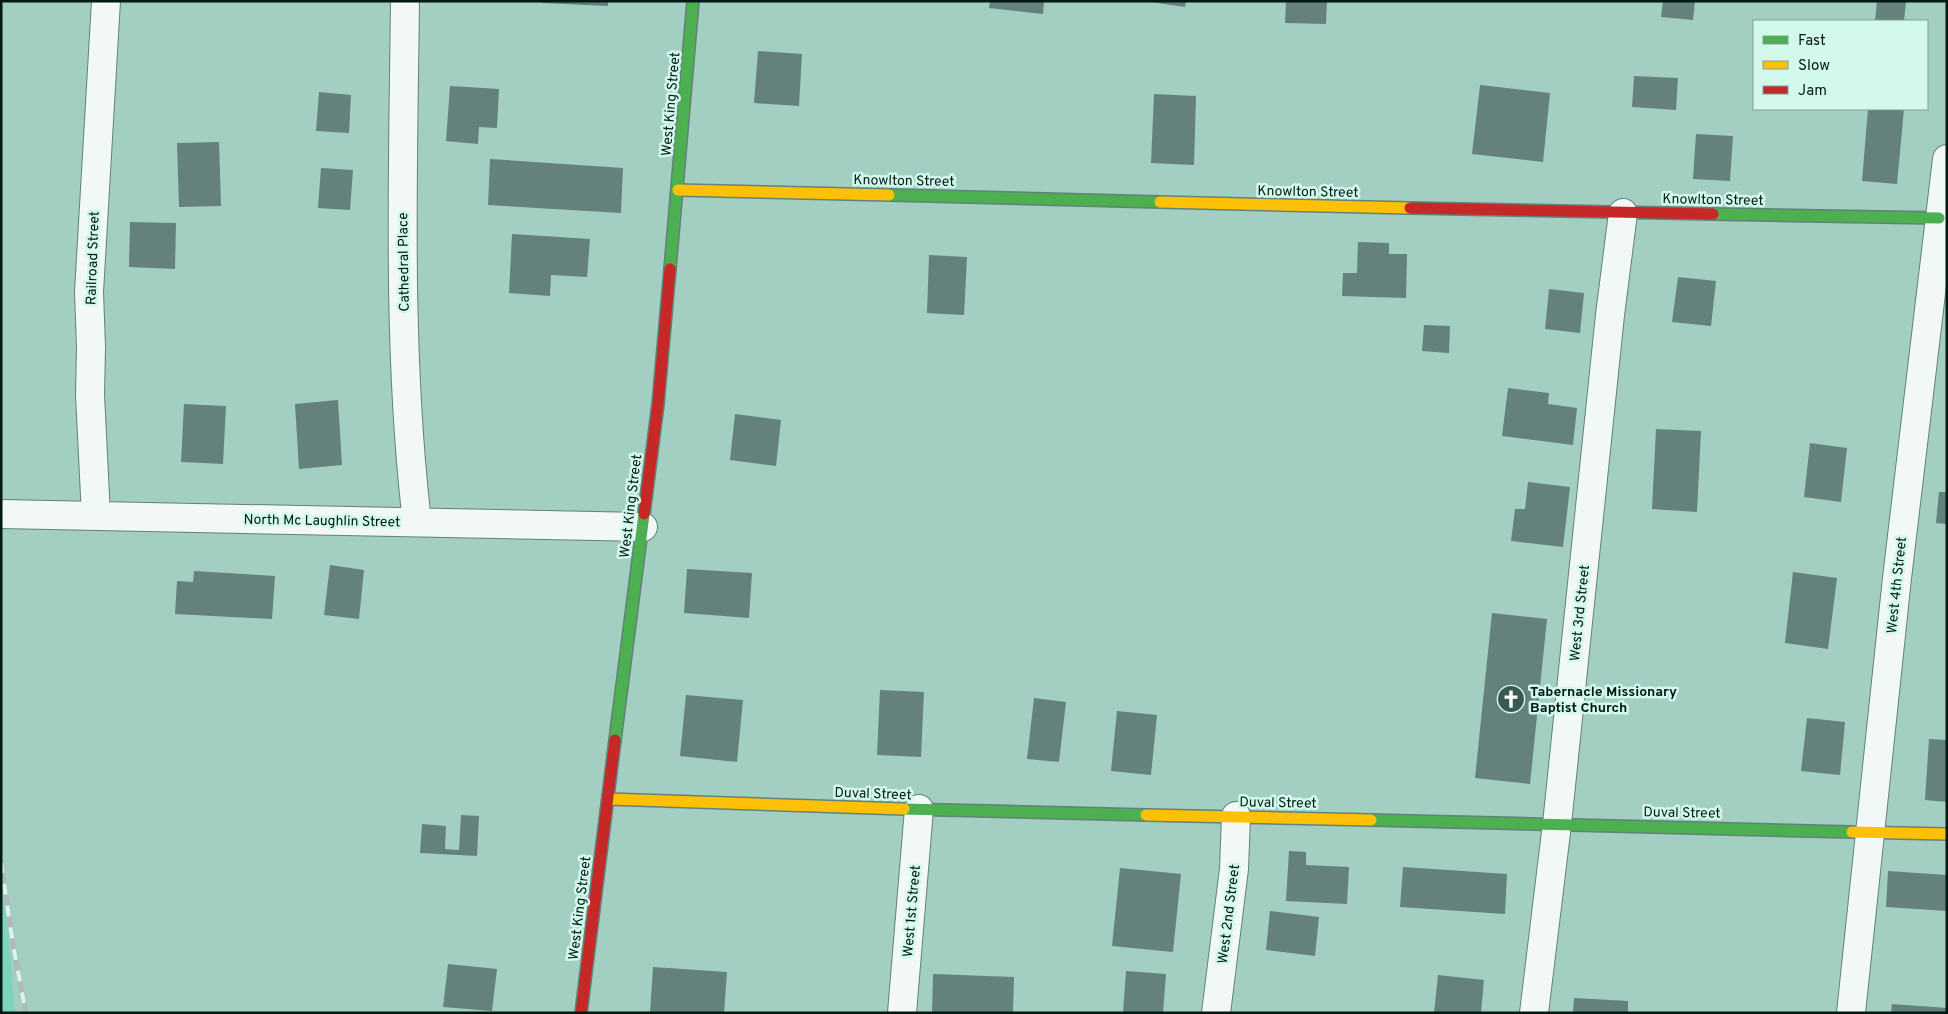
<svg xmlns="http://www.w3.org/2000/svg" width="1948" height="1014" font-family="Overpass,sans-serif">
  <rect width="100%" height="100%" fill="#a3cfc3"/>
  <path fill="#7ed3be" d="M1,852L15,1013H1Z"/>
  <path fill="#64817c" d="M542,1H608V6L542,3Z
    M990,1H1044L1043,14L989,8Z
    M1144,1H1186L1185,7Z
    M1286,1H1327L1326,24L1285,23Z
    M1663,1H1695L1693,20L1661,17Z
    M1877,1H1906L1904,21H1875Z
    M758,51L802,54L799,106L754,103Z
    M1634,76L1678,78L1676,110L1632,107Z
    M1480,85L1550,93L1543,162L1472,154Z
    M450,86L499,89L497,128L479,127L478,144L446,141Z
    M319,92L351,95L349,133L316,131Z
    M1154,94L1196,96L1194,165L1151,163Z
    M1868,109H1904L1897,184L1862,181Z
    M1696,134L1733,136L1730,181L1693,179Z
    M219,142L221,206L179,207L177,143Z
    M490,159L623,168L621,213L488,205Z
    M321,168L353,170L350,210L318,208Z
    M130,222L176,223L175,269L129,267Z
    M512,234L590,239L587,277L551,275L550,296L509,293Z
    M1358,242L1389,243V254H1407L1406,298L1342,296L1343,273H1357Z
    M929,255L967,257L964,315L927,313Z
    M1678,277L1716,281L1711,326L1672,322Z
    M1549,289L1584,293L1580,333L1545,329Z
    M1424,325L1450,326L1449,353L1422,351Z
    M1508,388L1549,393L1548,404L1577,408L1573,445L1502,436Z
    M338,400L342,465L299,469L295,404Z
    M184,404L226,406L223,464L181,462Z
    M735,414L781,420L776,466L730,460Z
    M1656,429L1701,431L1697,512L1652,509Z
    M1810,443L1847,448L1841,502L1804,497Z
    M1528,482L1570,487L1563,547L1511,541L1515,509H1525Z
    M1939,492H1947V524L1936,523Z
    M330,565L364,570L359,619L324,615Z
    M687,569L752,573L749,618L684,613Z
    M194,571L275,576L272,619L175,614L177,581L193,582Z
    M1793,572L1837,578L1828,649L1785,643Z
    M1492,613L1547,619L1530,784L1475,778Z
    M880,690L924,692L921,757L877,755Z
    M686,695L743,700L737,762L680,756Z
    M1034,698L1066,702L1059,762L1027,759Z
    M1117,711L1157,715L1151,775L1111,771Z
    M1807,718L1845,722L1840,775L1801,771Z
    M1929,739L1947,740V802L1925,800Z
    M461,815L479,816L477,856L420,853L422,824L446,826L445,849L459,850Z
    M1289,851L1306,852V865L1349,867L1347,904L1286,901Z
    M1403,867L1507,874L1505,914L1400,907Z
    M1120,868L1181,874L1173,952L1112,946Z
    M1888,871L1947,875V911L1886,907Z
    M1270,911L1319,917L1315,956L1266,950Z
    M448,964L497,969L492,1011L443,1007Z
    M653,967L727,972L724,1013H650Z
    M1126,971L1166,974L1163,1013H1123Z
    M933,974L1014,977L1013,1013H932Z
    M1438,975L1484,980L1481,1013H1434Z
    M1574,998L1628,1001V1013H1573Z
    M1892,1004L1947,1008V1013H1891Z"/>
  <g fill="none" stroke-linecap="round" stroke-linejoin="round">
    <g stroke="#62827a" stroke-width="30">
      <path id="street" d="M405,1C403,175 397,349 417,522
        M1,514L643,527
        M96,516L90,395L91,347L89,292L106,1
        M902,1013L919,809
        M1216,1013L1234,869L1236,816
        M1534,1013L1557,824L1610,315L1623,213
        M1851,1013L1897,578L1947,159"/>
    </g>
    <g stroke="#62827a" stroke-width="14">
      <path id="fast" d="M889,195L1160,202
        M1713,214L1939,218
        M670,269L693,1
        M615,740L644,514
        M904,809L1146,815
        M1371,820L1852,832"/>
    </g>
    <g stroke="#62827a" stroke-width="14">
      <path id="slow" d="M678,190L889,195
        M1160,202L1410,208
        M608,799L904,809
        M1146,815L1371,820
        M1852,832L1947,834"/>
    </g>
    <g stroke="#62827a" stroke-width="14">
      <path id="jam" d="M1410,208L1713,214
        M644,514L658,404L670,269
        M581,1013L615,740"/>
    </g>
    <use href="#street" stroke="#f1f8f6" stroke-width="28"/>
    <use href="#fast" stroke="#4caf50" stroke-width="11"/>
    <use href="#slow" stroke="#ffc107" stroke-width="11"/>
    <use href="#jam" stroke="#c62828" stroke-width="11"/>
    <g stroke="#b0bbb8" stroke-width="5.5">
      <path id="rail" d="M1,862L13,945L26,1013"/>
    </g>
    <use href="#rail" stroke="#d3f9ed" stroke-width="4" stroke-dasharray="11" stroke-linecap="butt"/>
  </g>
  <defs>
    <g id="church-disc" transform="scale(1.4375)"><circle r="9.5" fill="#3a5951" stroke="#d3f9ed"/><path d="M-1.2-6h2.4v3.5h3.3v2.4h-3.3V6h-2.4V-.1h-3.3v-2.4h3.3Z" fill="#fff"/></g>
  </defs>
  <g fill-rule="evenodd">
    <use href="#church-disc" x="1511" y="699"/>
  </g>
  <g text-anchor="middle" stroke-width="5" stroke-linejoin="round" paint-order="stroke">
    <g font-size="14" fill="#011913" stroke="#d3f9ed">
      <text transform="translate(670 104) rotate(-85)" y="5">West King Street</text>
      <text transform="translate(904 180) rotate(1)" y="5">Knowlton Street</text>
      <text transform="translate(1308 191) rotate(1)" y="5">Knowlton Street</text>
      <text transform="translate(1713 199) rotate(1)" y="5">Knowlton Street</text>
      <text transform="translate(92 258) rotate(-88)" y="5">Railroad Street</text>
      <text transform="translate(403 262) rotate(-91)" y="5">Cathedral Place</text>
      <text transform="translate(630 506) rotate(-83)" y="5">West King Street</text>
      <text transform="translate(322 520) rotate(1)" y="5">North Mc Laughlin Street</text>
      <text transform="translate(1896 585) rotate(-84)" y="5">West 4th Street</text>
      <text transform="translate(1579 613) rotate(-84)" y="5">West 3rd Street</text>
      <text transform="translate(873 793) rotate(2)" y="5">Duval Street</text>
      <text transform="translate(1278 802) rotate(1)" y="5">Duval Street</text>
      <text transform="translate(1682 812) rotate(1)" y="5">Duval Street</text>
      <text transform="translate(579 908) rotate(-83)" y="5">West King Street</text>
      <text transform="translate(911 911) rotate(-85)" y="5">West 1st Street</text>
      <text transform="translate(1228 914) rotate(-83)" y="5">West 2nd Street</text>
    </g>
    <g font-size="14" font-weight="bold" fill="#011913" stroke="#d3f9ed" text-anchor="start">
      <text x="1530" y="696">Tabernacle Missionary<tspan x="1530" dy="16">Baptist Church</tspan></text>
    </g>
  </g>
  <rect width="1948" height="1014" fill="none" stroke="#011913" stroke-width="5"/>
  <rect x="1753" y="20" width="175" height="90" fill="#d3f9ed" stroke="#7f9f96"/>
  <rect x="1763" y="36" width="25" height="8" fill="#4caf50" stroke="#7f9f96"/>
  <text x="1798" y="45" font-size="15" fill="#011913">Fast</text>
  <rect x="1763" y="61" width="25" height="8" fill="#ffc107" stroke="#7f9f96"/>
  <text x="1798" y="70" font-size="15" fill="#011913">Slow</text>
  <rect x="1763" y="86" width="25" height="8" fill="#c62828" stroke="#7f9f96"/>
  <text x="1798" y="95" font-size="15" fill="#011913">Jam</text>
</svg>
